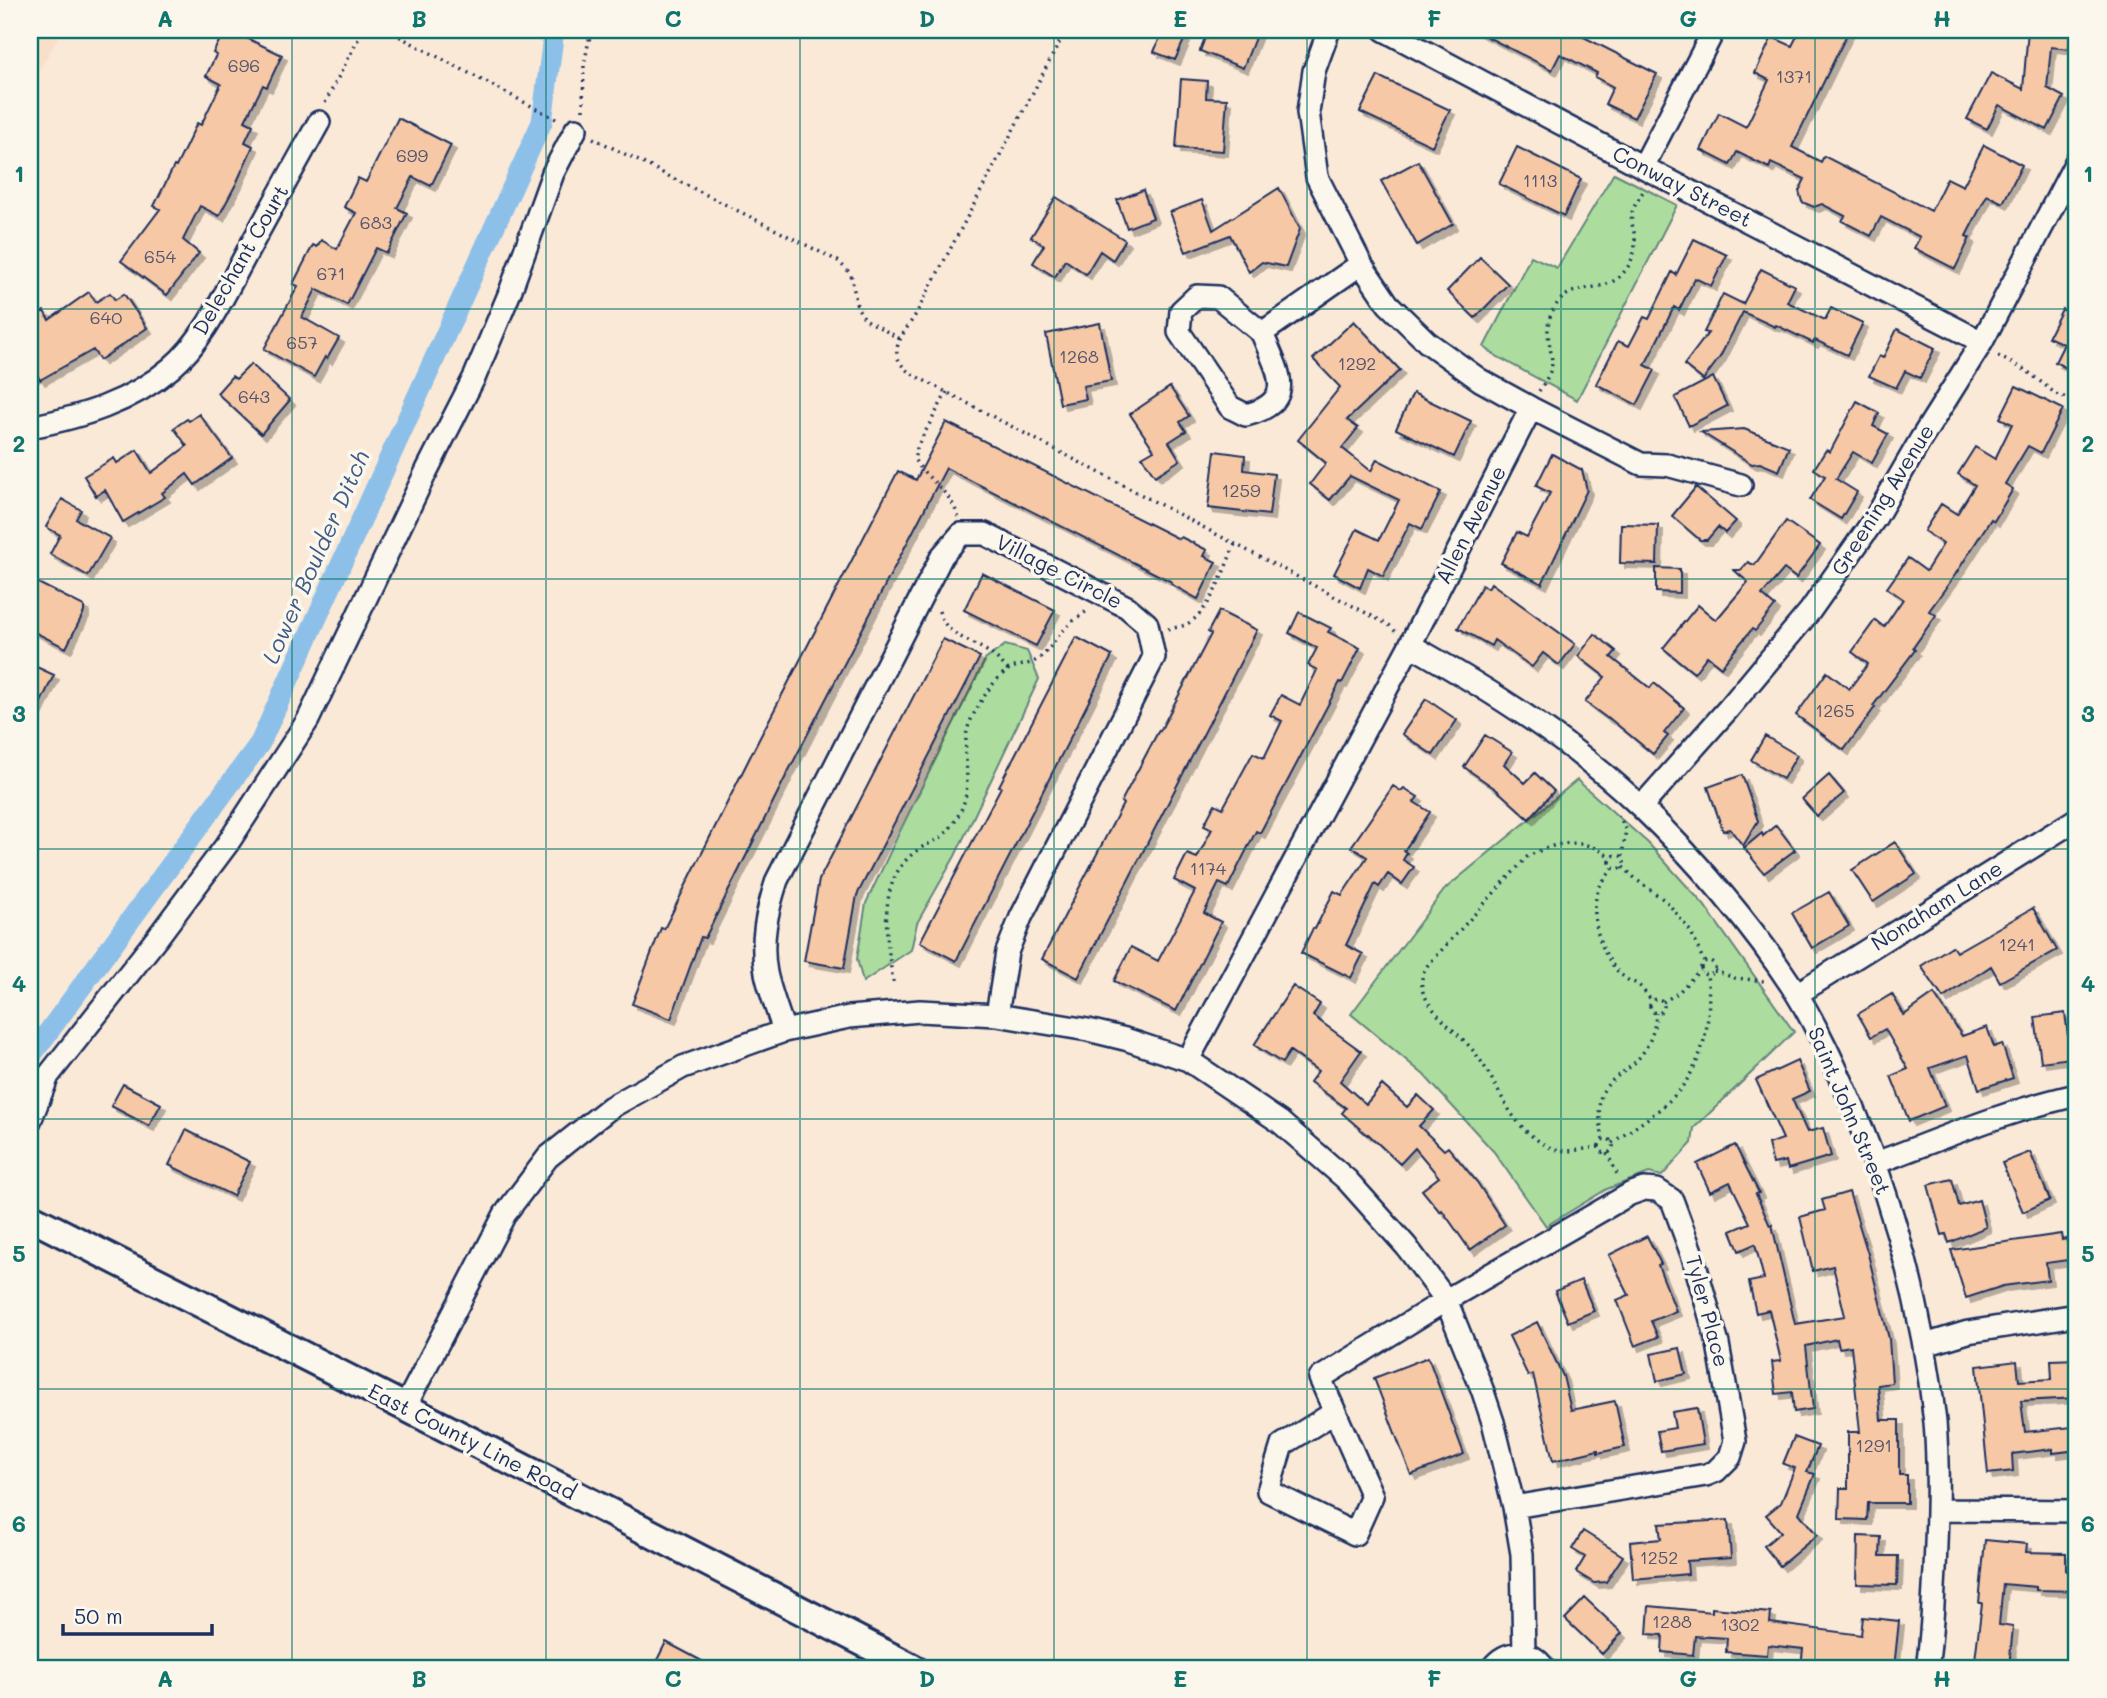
<svg xmlns="http://www.w3.org/2000/svg" width="2107" height="1698" font-family="Mali,sans-serif">
  <defs>
    <filter id="shadow"><feDropShadow dx="5" dy="5" stdDeviation="0" flood-color="#0004"/></filter>
  </defs>
  <rect width="100%" height="100%" fill="#fae9d7"/>
  <filter id="ink" filterUnits="userSpaceOnUse"><feTurbulence type="fractalNoise" baseFrequency=".0143" numOctaves="2"/><feDisplacementMap in="SourceGraphic" scale="14" xChannelSelector="R" yChannelSelector="G"/><feConvolveMatrix kernelMatrix="1 2 1 2 8 2 1 2 1" color-interpolation-filters="sRGB"/></filter>
  <g filter="url(#ink)">
    <path fill="#f9dfc8" d="M30,30H62L30,87Z"/>
    <path fill="#acdd9e" stroke="#64867e" stroke-width="2" d="M1614,173L1677,205L1577,400L1498,357L1484,347L1531,256L1557,268Z
      M1005,645L1027,651L1039,679L955,856L917,923L911,950L863,982L857,959L866,903L900,831L985,660Z
      M1577,780L1648,843L1704,905L1794,1032L1694,1128L1692,1143L1662,1176L1649,1173L1607,1189L1546,1226L1494,1152L1424,1075L1351,1014L1445,889Z"/>
    <g fill="none" stroke-linecap="round" stroke-linejoin="round">
      <path stroke="#8dc0e9" stroke-width="21" d="M30,1057L260,743L542,122L554,30"/>
    </g>
    <path fill="#f6c8a5" stroke="#1b2f5e" stroke-width="2" filter="url(#shadow)" d="M225,30H230L282,55L267,87L263,85L245,121L253,125L245,142L253,146L236,184L219,216L200,206L183,240L199,253L167,295L121,261L160,209L154,206L174,166L176,167L197,123L201,125L221,84L206,76L216,55L213,53Z
      M1163,30L1185,38L1175,60L1154,52Z
      M1208,30H1258L1243,68L1200,51Z
      M1474,30H1570L1657,74L1634,118L1605,104L1613,87L1595,77L1597,73L1560,54L1552,70Z
      M1800,30H1849L1792,147L1821,162L1824,156L1931,211L1947,178L1963,186L1984,145L2022,165L2003,203L1987,195L1966,236L1970,238L1955,269L1914,248L1920,237L1881,217L1871,236L1842,221L1845,216L1822,204L1814,207L1802,202L1799,191L1805,179L1771,163L1769,168L1737,152L1730,165L1701,150L1719,113L1746,127L1769,80L1755,73L1772,37L1792,46Z
      M2028,30H2072L2069,49L2051,47L2047,88L2064,97L2047,130L1999,105L1987,129L1967,119L1991,73L2023,89Z
      M1378,76L1450,110L1432,146L1360,112Z
      M1181,79L1207,81L1206,98L1227,99L1223,151L1176,148Z
      M398,118L451,145L431,186L413,177L397,208L407,213L387,253L376,248L347,305L316,289L302,317L339,338L327,359L325,357L314,377L264,349L298,286L293,284L313,245L317,247L321,240L337,249L356,213L344,207L358,178L366,182Z
      M1517,147L1581,179L1564,216L1499,184Z
      M1418,161L1453,224L1417,245L1381,181Z
      M1279,188L1300,229L1286,267L1262,262L1249,272L1230,235L1186,252L1170,212L1202,200L1213,230Z
      M1143,190L1153,218L1127,228L1117,200Z
      M1056,197L1125,240L1113,260L1100,251L1086,274L1065,260L1055,277L1033,263L1044,245L1031,237Z
      M1694,239L1727,255L1711,286L1695,278L1679,310L1674,307L1645,365L1655,370L1637,405L1596,384L1618,341L1629,346L1644,317L1649,319L1672,272L1676,275Z
      M1480,257L1508,284L1475,318L1447,291Z
      M1761,269L1795,286L1787,302L1825,320L1831,308L1863,323L1847,355L1815,340L1813,343L1776,325L1775,327L1743,312L1720,357L1703,380L1684,365L1708,333L1704,332L1723,294L1743,304Z
      M89,292L96,302L110,293L115,300L124,294L147,328L100,360L93,350L40,380L37,375L30,380V319L44,311L49,320Z
      M2062,309L2077,317V374L2055,362L2064,344L2048,337Z
      M1354,321L1400,370L1347,420L1358,428L1342,448L1371,471L1377,459L1441,492L1422,529L1410,523L1383,576L1368,568L1360,588L1334,574L1357,529L1379,540L1399,500L1350,476L1330,500L1310,484L1326,463L1298,440L1340,387L1313,359Z
      M1100,323L1111,381L1083,386L1086,399L1060,404L1046,334Z
      M1897,329L1935,348L1920,378L1905,371L1896,388L1869,376L1879,356L1883,358Z
      M251,364L290,400L261,434L217,393L232,376L236,379Z
      M1713,377L1727,406L1689,426L1675,397Z
      M2016,386L2063,409L2041,453L2028,446L2005,484L2013,489L1994,521L1991,519L1955,575L1929,611L1936,615L1913,648L1915,650L1873,706L1875,707L1844,750L1796,715L1827,672L1849,689L1868,664L1852,652L1875,620L1884,627L1903,599L1887,588L1908,558L1926,571L1943,544L1924,531L1941,504L1957,514L1975,485L1958,474L1975,447L1995,459L2012,424L2000,418Z
      M1170,387L1189,416L1180,422L1186,431L1169,442L1180,460L1155,476L1142,457L1154,450L1130,414Z
      M1413,393L1471,421L1454,457L1396,429Z
      M1857,401L1879,413L1873,426L1888,434L1872,463L1853,452L1836,479L1857,492L1841,519L1810,500L1825,476L1814,469L1826,450L1830,452Z
      M199,414L232,458L195,485L187,474L162,493L165,497L123,522L105,490L96,496L84,476L114,458L117,463L137,450L151,473L187,446L174,428L187,419L189,421Z
      M946,422L1179,539L1181,537L1207,550L1204,556L1216,562L1198,599L1171,584L1172,582L946,468L788,772L705,938L701,937L671,1019L632,1004L661,928L664,929L754,749L898,471L916,480Z
      M1744,429L1789,447L1779,471L1760,463L1752,464L1701,432Z
      M1215,451L1245,455L1244,470L1274,474L1269,515L1208,508Z
      M1552,454L1582,470L1587,490L1542,584L1501,563L1517,532L1527,537L1550,493L1536,486Z
      M1696,487L1736,521L1725,533L1718,527L1707,540H1700L1672,516Z
      M62,499L81,510L76,519L110,538L88,576L50,554L60,535L46,527Z
      M1786,521L1820,545L1796,578L1784,569L1762,595L1775,606L1755,631L1752,629L1721,667L1707,656L1694,673L1663,648L1698,605L1716,620L1748,582L1734,570H1741L1748,562L1754,565L1756,563Z
      M1621,524L1658,525L1657,564L1620,563Z
      M1656,568L1680,569V593L1656,592Z
      M982,573L1055,610L1036,646L964,610Z
      M30,579L84,606V612L66,648L30,630Z
      M1491,583L1575,644L1559,665L1543,653L1532,667L1494,640L1491,646L1458,628L1482,585L1488,588Z
      M1219,611L1257,630L1078,978L1042,959L1123,804L1121,802L1159,730L1160,731L1211,634L1208,632Z
      M1299,612L1331,628L1328,632L1360,648L1342,683L1340,682L1260,833L1256,831L1228,887L1219,883L1204,913L1221,922L1176,1011L1114,981L1131,947L1158,961L1195,891L1174,880L1187,854L1197,858L1212,829L1204,825L1215,804L1223,808L1253,753L1264,758L1282,721L1270,715L1281,695L1300,705L1317,670L1308,665L1317,648L1289,633Z
      M1595,634L1616,651L1611,657L1650,688L1654,683L1684,708L1664,733L1668,736L1653,754L1609,718L1608,719L1585,702L1605,677L1578,656Z
      M1076,637L1112,656L956,961L920,942L1001,787L999,786Z
      M943,639L980,657L857,895L844,968L804,961L819,880Z
      M30,664L54,675L30,725Z
      M1426,699L1457,720L1433,755L1402,734Z
      M1485,735L1512,752L1504,764L1525,783L1535,773L1554,791L1529,819L1497,790L1464,767Z
      M1765,736L1797,755L1783,779L1751,760Z
      M1742,775L1758,821L1743,846L1730,829L1723,831L1708,787Z
      M1829,775L1844,793L1817,816L1802,799Z
      M1393,786L1401,791L1404,788L1418,797L1414,802L1430,812L1404,851L1407,853L1403,860L1414,867L1402,884L1388,874L1379,887L1375,884L1346,945L1363,954L1351,978L1301,953L1313,928L1315,929L1334,891L1342,895L1367,857L1351,847Z
      M1776,825L1795,850L1764,873L1744,848L1762,833L1763,836Z
      M1895,842L1916,874L1873,902L1852,870Z
      M1829,892L1849,926L1812,948L1792,913Z
      M2033,908L2057,950L2000,982L1991,966L1943,998L1921,966L1952,946L1956,952Z
      M1293,986L1320,1004L1313,1016L1361,1051L1340,1081L1366,1104L1382,1085L1407,1107L1418,1095L1434,1110L1419,1126L1444,1150L1448,1147L1477,1182L1505,1225L1470,1250L1442,1210L1440,1212L1422,1190L1439,1177L1415,1148L1400,1164L1368,1134L1367,1135L1342,1113L1346,1108L1310,1082L1318,1071L1290,1051L1282,1063L1254,1045Z
      M1892,994L1904,1015L1934,994L1962,1036L1987,1027L1994,1047L2002,1044L2013,1078L1979,1089L1968,1055L1930,1068L1945,1106L1909,1121L1891,1076L1908,1069L1885,1029L1871,1037L1858,1014Z
      M2065,1013L2071,1058L2041,1062L2035,1017Z
      M1797,1061L1810,1091L1792,1099L1807,1132L1823,1128L1831,1156L1788,1169L1786,1161L1773,1164L1768,1144L1783,1139L1756,1080Z
      M123,1084L161,1104L149,1126L111,1106Z
      M186,1130L250,1162L233,1196L169,1165Z
      M1735,1145L1759,1193L1756,1194L1770,1226L1772,1225L1795,1324L1845,1316L1833,1266L1813,1271L1800,1217L1825,1210L1822,1200L1849,1192L1868,1254L1889,1339L1892,1383L1878,1385L1881,1420H1899V1475H1907V1503H1868L1867,1520L1839,1519L1840,1488H1848V1432H1860L1851,1346L1839,1348L1837,1339L1806,1346L1813,1409L1794,1412L1792,1392L1776,1394L1772,1362L1781,1361L1769,1310L1756,1313L1749,1282L1764,1279L1755,1244L1739,1251L1731,1231L1750,1223L1730,1182L1710,1192L1697,1164Z
      M2030,1152L2050,1200L2023,1212L2002,1163Z
      M1952,1179L1959,1206L1979,1200L1986,1227L1949,1243L1946,1234L1942,1235L1928,1185Z
      M2061,1234L2062,1240L2066,1239L2075,1259L2046,1263L2048,1280L2003,1286L1966,1298L1951,1250Z
      M1647,1236L1661,1264L1658,1265L1676,1311L1651,1321L1658,1337L1635,1346L1617,1300L1629,1295L1609,1255Z
      M1581,1280L1594,1311L1568,1322L1555,1291Z
      M1537,1322L1563,1376L1571,1410L1615,1401L1625,1447L1598,1453V1450L1553,1461L1533,1374L1528,1376L1509,1336Z
      M1680,1348L1686,1374L1657,1381L1651,1354Z
      M1428,1357L1464,1454L1411,1475L1374,1378Z
      M2077,1359V1398L2021,1401L2025,1432L2072,1427L2073,1434H2077V1450L2053,1453V1449L2012,1454L2013,1471L1988,1474L1977,1366L2017,1361L2019,1381L2052,1379L2051,1360Z
      M1697,1408L1703,1444L1661,1451L1657,1431L1675,1428L1672,1412Z
      M1794,1437L1818,1446L1807,1472L1815,1474L1799,1513L1817,1535L1780,1566L1764,1546L1781,1532L1766,1515L1781,1503L1795,1468L1783,1464Z
      M1728,1520L1731,1558L1687,1561L1688,1574L1633,1579L1630,1542L1661,1539L1659,1524Z
      M1583,1531L1623,1556L1606,1582L1594,1583L1576,1572L1585,1557L1572,1549Z
      M1858,1536L1881,1537L1880,1556H1898L1897,1585L1857,1584Z
      M1985,1540L2027,1544L2026,1552L2066,1553V1571H2077V1591L2036,1590V1587L2003,1584L1999,1625L2013,1627L2009,1668H1974L1982,1603H1979Z
      M1585,1598L1622,1633L1602,1654L1565,1619Z
      M1649,1606L1712,1612V1608L1771,1613L1770,1623L1861,1635L1863,1617L1899,1621L1894,1668H1822L1801,1666L1803,1649L1768,1645L1767,1655L1726,1652L1727,1638L1695,1636L1693,1655L1662,1652L1663,1635L1647,1634Z
      M666,1642L715,1668H653Z"/>
    <g fill="none" stroke-linecap="round" stroke-linejoin="round">
      <g stroke="#1b2f5e" stroke-width="26">
        <path id="minor" d="M1329,30L1314,71L1308,112L1317,177L1361,264L1388,304L1427,342L1480,380L1531,408L1641,464L1667,465L1741,485
          M1384,30L1643,167L1982,342
          M1643,167L1714,30
          M1262,333C1276,369 1300,401 1246,415L1230,407L1179,332L1181,311L1197,296L1218,297L1262,333L1361,264
          M30,427C81,417 130,403 171,368C203,341 222,299 242,262C267,215 293,169 319,122
          M1410,645C1492,691 1573,742 1641,807C1696,859 1754,928 1795,991C1818,1028 1836,1068 1853,1107C1896,1210 1923,1311 1935,1422C1939,1471 1937,1521 1935,1570C1933,1603 1932,1636 1927,1668
          M1641,807L1729,708L1810,611L1876,517L1921,439L1982,342L2077,160
          M1797,994L2077,819
          M784,1031C778,1012 770,992 766,973C760,940 767,911 777,880L942,556L961,534H985L1127,607L1147,624L1154,657L1021,917L1007,952L997,1015
          M1188,1060L1410,645L1531,408
          M30,1121L48,1076L157,938L228,843L308,720L427,470L475,376L510,292L553,173L576,129
          M1876,1163C1943,1138 2008,1110 2077,1095
          M1925,1345L1968,1332L2077,1315
          M405,1407L505,1214L548,1157L611,1107L683,1067L784,1031L849,1017L920,1011L997,1015L1088,1030L1125,1039L1188,1060L1280,1122L1347,1180L1406,1246L1446,1300L1482,1389L1493,1422L1514,1507L1522,1554L1524,1654
          M1335,1412L1282,1445L1268,1491L1355,1534L1372,1496L1320,1378L1446,1300L1630,1194L1644,1189L1657,1190L1672,1200L1693,1257L1718,1344L1735,1441L1730,1457L1716,1471L1706,1475L1514,1507
          M1938,1510L2077,1511
          M1492,1668C1506,1650 1530,1648 1544,1668"/>
      </g>
      <g stroke="#1b2f5e" stroke-width="32">
        <path id="major" d="M30,1217L405,1407L913,1668"/>
      </g>
      <path stroke="#1b2f5e" stroke-width="3.5" stroke-dasharray="2 5" stroke-linecap="butt" d="M387,30L558,120
        M1066,30L916,314C902,337 884,352 910,373L1389,625L1396,632
        M325,103L363,30
        M583,110L584,65L591,30
        M593,138L838,261L851,274L857,307L865,319L900,339
        M1998,356L2027,371L2056,394L2077,402
        M1539,391C1544,383 1552,372 1552,362C1551,345 1544,331 1551,314C1567,279 1596,295 1618,278C1629,269 1636,254 1635,240C1635,231 1630,223 1632,213C1634,205 1640,197 1644,190
        M947,392L918,445L914,459C927,480 952,492 958,517
        M939,611C945,636 972,640 991,654C997,658 1003,664 1008,670
        M1168,629C1173,628 1180,627 1185,625C1211,613 1224,569 1235,544
        M1618,815L1626,829L1622,856
        M1610 862a7 7 0 1 1 14 0a7 7 0 1 1-14 0Z
        M1623,867L1638,881L1667,902L1691,932L1704,962
        M1613,868C1608,875 1601,882 1598,891C1588,918 1603,964 1628,980C1631,982 1635,982 1638,985C1643,988 1647,996 1652,1001
        M1701 968a7 7 0 1 1 14 0a7 7 0 1 1-14 0Z
        M1714,971L1735,978L1764,981
        M893,982C887,940 875,882 915,852C922,846 930,844 938,839C948,834 956,820 961,810C973,785 962,757 967,731C971,714 993,679 1008,670C1020,663 1030,667 1042,656C1051,648 1057,636 1066,628C1072,621 1080,616 1087,611
        M1650 1006a7 7 0 1 1 14 0a7 7 0 1 1-14 0Z
        M1663,1002L1678,993L1695,975L1701,971
        M1599 1146a7 7 0 1 1 14 0a7 7 0 1 1-14 0Z
        M1603,1140C1601,1126 1597,1110 1601,1096C1606,1082 1620,1075 1631,1066C1647,1052 1655,1033 1656,1013
        M1612,1143C1632,1129 1652,1117 1669,1101C1704,1069 1713,1019 1707,975
        M1599,1147C1580,1149 1564,1155 1547,1146C1506,1124 1501,1086 1475,1053C1459,1032 1434,1018 1423,992C1420,982 1422,975 1427,966L1527,857C1555,841 1585,836 1611,858
        M1607,1153L1619,1178"/>
      <use href="#minor" stroke="#fbf7ec" stroke-width="21"/>
      <use href="#major" stroke="#fbf7ec" stroke-width="26"/>
    </g>
  </g>
  <path fill="none" stroke="#0f766e" stroke-width="2" stroke-opacity="0.55" d="M292,30V1668M546,30V1668M800,30V1668M1054,30V1668M1307,30V1668M1561,30V1668M1815,30V1668M30,309H2077M30,579H2077M30,849H2077M30,1119H2077M30,1389H2077"/>
  <g text-anchor="middle" stroke-width="7" stroke-linejoin="round" paint-order="stroke">
    <g font-size="18" fill="#525570">
      <text x="244" y="72">696</text>
      <text x="1794" y="83">1371</text>
      <text x="412" y="162">699</text>
      <text x="1540" y="187">1113</text>
      <text x="376" y="229">683</text>
      <text x="160" y="263">654</text>
      <text x="331" y="280">671</text>
      <text x="106" y="324">640</text>
      <text x="302" y="349">657</text>
      <text x="1079" y="363">1268</text>
      <text x="1357" y="370">1292</text>
      <text x="254" y="403">643</text>
      <text x="1241" y="497">1259</text>
      <text x="1835" y="717">1265</text>
      <text x="1208" y="875">1174</text>
      <text x="2017" y="951">1241</text>
      <text x="1874" y="1452">1291</text>
      <text x="1659" y="1564">1252</text>
      <text x="1672" y="1628">1288</text>
      <text x="1740" y="1631">1302</text>
    </g>
    <g font-size="21" fill="#1b2f5e" stroke="#fbf7ec">
      <text transform="translate(1682 187) rotate(27)" y="7">Conway Street</text>
      <text transform="translate(241 260) rotate(-60)" y="7">Delechant Court</text>
      <text transform="translate(1883 500) rotate(-58)" y="7">Greening Avenue</text>
      <text transform="translate(1471 525) rotate(-63)" y="7">Allen Avenue</text>
      <text transform="translate(1059 572) rotate(27)" y="7">Village Circle</text>
      <text transform="translate(1937 906) rotate(-32)" y="7">Nonaham Lane</text>
      <text transform="translate(1849 1111) rotate(67)" y="7">Saint John Street</text>
      <text transform="translate(1707 1311) rotate(75)" y="7">Tyler Place</text>
      <text transform="translate(472 1442) rotate(27)" y="7">East County Line Road</text>
    </g>
    <g font-size="23" font-style="italic" fill="#3d5a88" stroke="#fbf7ec">
      <text transform="translate(316 557) rotate(-66)" y="8">Lower Boulder Ditch</text>
    </g>
  </g>
  <rect width="2107" height="1698" fill="none" stroke="#fbf7ec" stroke-width="77"/>
  <path d="M63 1624v10h149v-10" fill="none" stroke="#1b2f5e" stroke-width="3.5"/>
  <text x="74" y="1624" font-size="21" fill="#1b2f5e" stroke="#fbf7ec" stroke-width="5" paint-order="stroke">50 m</text>
  <rect x="38" y="38" width="2030" height="1622" fill="none" stroke="#0f766e" stroke-width="2.5"/>
  <g font-size="23" text-anchor="middle" font-weight="bold" fill="#0f766e">
    <text x="165" y="27">A</text>
    <text x="419" y="27">B</text>
    <text x="673" y="27">C</text>
    <text x="927" y="27">D</text>
    <text x="1180" y="27">E</text>
    <text x="1434" y="27">F</text>
    <text x="1688" y="27">G</text>
    <text x="1942" y="27">H</text>
    <text x="19" y="182">1</text>
    <text x="2088" y="182">1</text>
    <text x="19" y="452">2</text>
    <text x="2088" y="452">2</text>
    <text x="19" y="722">3</text>
    <text x="2088" y="722">3</text>
    <text x="19" y="992">4</text>
    <text x="2088" y="992">4</text>
    <text x="19" y="1262">5</text>
    <text x="2088" y="1262">5</text>
    <text x="19" y="1532">6</text>
    <text x="2088" y="1532">6</text>
    <text x="165" y="1687">A</text>
    <text x="419" y="1687">B</text>
    <text x="673" y="1687">C</text>
    <text x="927" y="1687">D</text>
    <text x="1180" y="1687">E</text>
    <text x="1434" y="1687">F</text>
    <text x="1688" y="1687">G</text>
    <text x="1942" y="1687">H</text>
  </g>
</svg>
